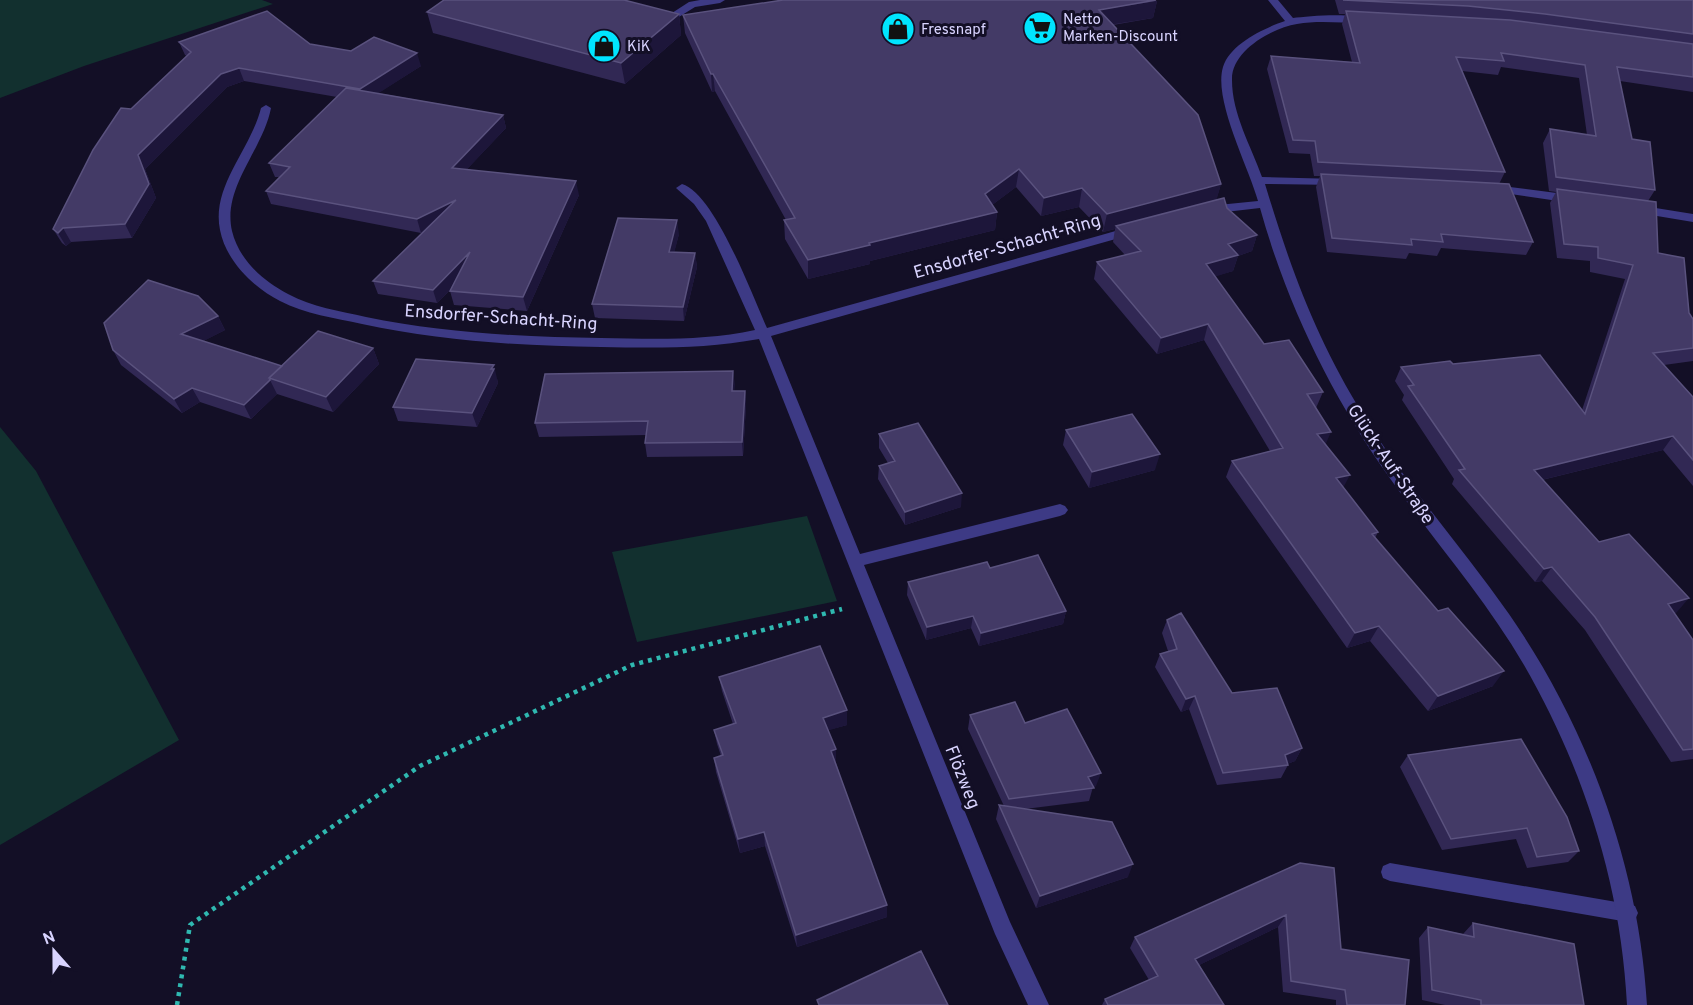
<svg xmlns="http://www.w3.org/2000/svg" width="1693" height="1005" font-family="Overpass,sans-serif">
  <rect width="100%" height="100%" fill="#130f26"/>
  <path fill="#12302f" d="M0,0H262L273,4L84,66L0,98Z
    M0,427L36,471L179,740L0,845Z
    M807,516L837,601L637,642L612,552Z"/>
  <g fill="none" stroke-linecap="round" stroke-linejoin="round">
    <path stroke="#2fb8b0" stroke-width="4.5" stroke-dasharray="4 5" stroke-linecap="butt" d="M177,1005L190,925L420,766L632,665L842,609"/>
    <path fill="#3d3a85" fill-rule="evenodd" d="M700,0H725L720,3L695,7L674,20L655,13L660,10L672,13L689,2Z
      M1390,863L1628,904L1635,906L1638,913L1635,920L1628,922L1390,881L1383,878L1381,872L1383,866Z"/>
    <path fill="#3d3a85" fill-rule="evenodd" d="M1268,0H1278L1293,18C1308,16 1356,12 1367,20L1362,23C1341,23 1318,20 1297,24C1272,28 1231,51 1232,80C1232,114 1251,146 1262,177L1338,179L1344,182L1338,185L1265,184C1291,270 1316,339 1364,416C1407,486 1462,547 1509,614C1588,728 1639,866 1647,1005H1627C1621,885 1584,769 1524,665C1485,598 1433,540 1389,477C1331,395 1287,305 1260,208L1208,214L1202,210L1208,206L1258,201C1249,168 1213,100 1223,67C1230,44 1264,28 1285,21Z
      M266,105L271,108C263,150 222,187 232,231C239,260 263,281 288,294C312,307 340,311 366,317C443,333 523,337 601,338C654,339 704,341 755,330L706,221L694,204L676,188L682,184C715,194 752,295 767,328L1098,236L1133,226L1137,227V233L771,336L860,554L1060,504L1065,506L1068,510L1065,514L1060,516L864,565L1010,922L1049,1005H1028L995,934L759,339C705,349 655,348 601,347C521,346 441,341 362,324C335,318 305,314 280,301C253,287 226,261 220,230C211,186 251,149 261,108Z
      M1494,185L1572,195L1578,199L1572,203L1490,191L1488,189Z
      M1637,205L1693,214V222L1633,212L1631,209Z"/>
  </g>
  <path fill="#312854" d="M1335,0H1693V92L1620,81L1632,139L1655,190L1648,201L1658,253L1689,313L1693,319V361L1664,365L1693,397V486L1663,450L1542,480L1599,542L1677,612L1674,613L1693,640V759L1671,762L1585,630L1542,581L1535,582L1452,484L1454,479L1402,400L1404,395L1395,381L1401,367L1453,364L1582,410L1625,279L1590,272V261L1557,258L1550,203L1556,192L1549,191L1543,143L1550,129L1587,135L1579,78L1501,67L1498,75L1462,71L1505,172L1499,184L1533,242L1526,255L1441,248L1437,256L1409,253L1406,259L1327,252L1316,187L1320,176H1314L1310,154L1289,153L1267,69L1271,56L1352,62L1342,24L1345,14H1339Z
    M1157,1L1153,18L1113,25L1221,184L1216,200L1227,208L1257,235L1252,251L1238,256L1233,271L1215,276L1264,344L1323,392L1316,408L1326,444L1343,488L1378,532L1375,538L1493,686L1428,711L1370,641L1347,648L1226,477L1232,461L1270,451L1204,340L1157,354L1094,279L1097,262L1125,255L1113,242L1115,229L1103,232L1079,207L1041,216L1016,187L992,205L997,212L995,230L870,261V264L808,279L785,239L784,220H786L715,91L712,92L685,33L683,15Z
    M427,12L679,14L681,35L625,84L433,33Z
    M179,42L310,44L421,66L378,93L503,115L506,128L467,169L579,195L527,311L454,305L450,291L452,288L437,303L378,294L373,281L424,231L421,233L271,204L266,191L279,177H275L269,163L337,97L244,81L227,87L145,169L156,198L132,238L71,242L66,246L62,243L53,229L131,109L187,56L185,55Z
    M679,234L674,252L695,253L697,267L684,321L595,318L592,304Z
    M218,316L225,330L203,341L282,366L373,348L379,364L333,412L277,394L251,419L200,402L182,413L121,365L113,350Z
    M733,371L734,391H745L746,405L743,456L647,457L645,443L646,435L539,437L535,423Z
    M497,379L498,383L477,427L398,421L393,407L498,379Z
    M1066,430L1155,470L1089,488L1063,445Z
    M879,434L961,507L905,525L878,479L879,466L888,463L879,448Z
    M990,568L1066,611L1063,624L979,646L971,628L926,640L907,595L908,582Z
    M1167,620L1232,693L1302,748L1295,761L1287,764L1288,765L1281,778L1217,785L1189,709L1181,712L1155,667L1160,654L1168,651L1162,633Z
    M719,677L847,710V725L828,730L836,763L887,917L797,947L765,846L740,853L716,772L714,758L721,756L717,744L714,730L733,724L722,691Z
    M970,715L1025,723L1096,786L1093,787L1089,801L1025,809L1128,877L1036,908L996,819L999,805L1004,806L968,729Z
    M1408,755L1579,851L1568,862L1527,868L1516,839L1442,850L1400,767Z
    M1300,863L1341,949L1405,1005H1336V1000L1283,992L1278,927L1199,965L1224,1005H1102L1105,999L1149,980L1130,948L1135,937Z
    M1473,923L1584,1005H1445L1422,1000L1419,938L1428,927L1463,934Z"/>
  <path fill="#1d163a" d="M1157,1L1153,18L1096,27L1099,10Z
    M679,14L681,35L625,84L621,63Z
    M417,53L421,66L365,102L360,89Z
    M239,68L244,81L227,87L145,169L156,198L132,238L125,224L138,155L221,74Z
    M711,74H713L715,91L712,92Z
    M503,115L506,128L456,181L452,168Z
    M1019,169L1016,187L983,212L985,194Z
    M576,181L579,195L527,311L523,297Z
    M1221,184L1216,202L1116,226L1115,229L1103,232L1107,214Z
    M1082,188L1079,207L1041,216L1044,198Z
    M456,200L460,213L421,233L417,219Z
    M997,212L995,230L870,261V264L808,279V260L869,243Z
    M677,220L679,234L671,266L669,252Z
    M63,228L71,242L66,246L58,233Z
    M1257,235L1252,251L1238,256L1233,271L1202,281L1206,264L1228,244Z
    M470,252L474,265L437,303L433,290Z
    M695,253L697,267L684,321L683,307Z
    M218,316L225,330L188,349L181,334Z
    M1208,324L1204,340L1157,354L1161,338Z
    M373,348L379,364L333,412L326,397Z
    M494,365L498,383L477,427L472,413Z
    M733,371L735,385L733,405L732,391Z
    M270,380L277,394L251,419L244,405Z
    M192,388L200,402L182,413L174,399Z
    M745,391L746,405L743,456L742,442Z
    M1331,432L1324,448L1317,434Z
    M1673,436L1663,450L1525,484L1534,470Z
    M1160,454L1155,470L1089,488L1092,472Z
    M1350,475L1342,490L1336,478Z
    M962,493L961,507L905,525V512Z
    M1552,567L1542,581L1535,582L1544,569Z
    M1689,598L1677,612L1657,618L1668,604Z
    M1066,611L1063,624L979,646L981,633Z
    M973,616L971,628L926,640L927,627Z
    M1379,626L1370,641L1347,648L1355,633Z
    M1504,671L1493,686L1428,711L1438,696Z
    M1195,696L1189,709L1181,712L1186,699Z
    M847,710V725L823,732V718Z
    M1302,748L1295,761L1282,766L1285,755Z
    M836,749V763L831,751Z
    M1101,773L1096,786L1087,789L1088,777Z
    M764,832L765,846L740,853L738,839Z
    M1133,864L1128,877L1036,908L1040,896Z
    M887,905V917L797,947L796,935Z
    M1286,915L1278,927L1189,970L1195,959Z"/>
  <path fill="#433a66" stroke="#5a527e" stroke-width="1.5" d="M444,0H624L679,14L621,63L427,12Z
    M783,0H1156L1099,10L1198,115L1221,184L1107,214L1082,188L1044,198L1019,169L985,194L997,212L869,243L870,245L808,260L784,220L795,218L713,74H711L683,15Z
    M1343,0H1693V34L1545,14L1468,6Z
    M267,11L310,44L351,51L374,37L417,53L360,89L239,68L221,74L138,155L149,184L125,224L63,228L58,233L53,229L93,150L121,108L131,109L191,52L179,42Z
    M1346,11L1510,20L1693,44V77L1617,67L1632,139L1650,142L1655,190L1556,177L1550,129L1596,136L1585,65L1501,53L1504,61L1456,57L1505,172L1318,162L1315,141L1293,140L1271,56L1360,63Z
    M346,88L503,115L452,168L576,181L523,297L450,291L470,252L433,290L373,281L456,200L417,219L266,191L290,167L269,163Z
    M1321,174L1509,184L1533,242L1441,234L1443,242L1411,239L1412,245L1332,238Z
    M1557,189L1656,202L1658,253L1684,258L1689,313L1693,319V348L1653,353L1693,397V460L1673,436L1534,470L1599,542L1629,534L1689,598L1668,604L1693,640V749L1683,750L1595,617L1552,567L1544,569L1459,470L1465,469L1408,386L1414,385L1401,367L1450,361L1453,364L1540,355L1585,414L1633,265L1598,258V247L1564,244Z
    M1224,198L1227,208L1257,235L1228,244L1238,255L1206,264L1264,344L1289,340L1323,392L1307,394L1331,432L1317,434L1350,475L1336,478L1378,532L1372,534L1438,611L1448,608L1504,671L1438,696L1379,626L1355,633L1232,461L1283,448L1208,324L1161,338L1097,262L1141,251L1116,226Z
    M618,218L677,220L669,252L695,253L683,307L592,304Z
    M148,280L198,296L218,316L181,334L282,366L269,378L270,380L244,405L192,388L174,399L113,350L104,323Z
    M318,331L373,348L326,397L269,378Z
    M416,359L494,365L491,369H494L472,413L393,407Z
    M733,371L732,391H745L742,442L645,443L648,421L535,423L545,374Z
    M1132,414L1160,454L1092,472L1066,430Z
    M918,423L962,493L905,512L879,466L895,461L879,434Z
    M1038,555L1066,611L981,633L973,616L927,627L908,582L987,562L990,568Z
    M1181,613L1232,693L1277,688L1302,748L1285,755L1288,765L1223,773L1195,696L1186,699L1160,654L1177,649L1167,620Z
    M820,646L847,710L823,718L836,749L831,751L887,905L796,935L764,832L738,839L714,758L723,755L714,730L736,723L719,677Z
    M1015,702L1025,723L1067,709L1101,773L1088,777L1094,788L1009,799L970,715Z
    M1521,739L1567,817L1579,851L1537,857L1527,828L1451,839L1408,755Z
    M999,805L1112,822L1133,864L1040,896Z
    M1300,863L1334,868L1341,949L1409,960L1405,1005H1347L1345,990L1291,981L1286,915L1195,959L1224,1005H1108L1105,999L1158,976L1135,937Z
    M1473,923L1574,944L1584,1005H1481V1000L1432,990L1428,927L1474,937Z
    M921,951L948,1005H819L817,1000Z"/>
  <defs>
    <g id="supermarket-disc" transform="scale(1.725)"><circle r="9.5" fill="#00e5ff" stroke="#130f26"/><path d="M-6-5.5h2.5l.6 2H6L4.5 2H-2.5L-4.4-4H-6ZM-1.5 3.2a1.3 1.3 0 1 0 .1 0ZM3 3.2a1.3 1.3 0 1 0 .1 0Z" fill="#111"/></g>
    <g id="shop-disc" transform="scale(1.725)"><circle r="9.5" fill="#00e5ff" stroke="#130f26"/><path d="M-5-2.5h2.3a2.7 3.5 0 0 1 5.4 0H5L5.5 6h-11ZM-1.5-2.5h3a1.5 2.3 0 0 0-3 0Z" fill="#111"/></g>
  </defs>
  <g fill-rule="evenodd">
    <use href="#supermarket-disc" x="1040" y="28"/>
    <use href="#shop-disc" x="898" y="29"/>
    <use href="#shop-disc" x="604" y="46"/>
  </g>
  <g text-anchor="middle" stroke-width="6" stroke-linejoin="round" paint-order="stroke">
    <g font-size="15" fill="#d9d4ff" stroke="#130f26" text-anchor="start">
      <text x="1063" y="24">Netto<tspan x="1063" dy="17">Marken-Discount</tspan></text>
      <text x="921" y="34">Fressnapf</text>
      <text x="627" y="51">KiK</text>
    </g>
    <g font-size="18" fill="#d9d4ff" stroke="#130f26">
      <text transform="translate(1007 246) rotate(-16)" y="6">Ensdorfer-Schacht-Ring</text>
      <text transform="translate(501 317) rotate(4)" y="6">Ensdorfer-Schacht-Ring</text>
      <text transform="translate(1391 464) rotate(56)" y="6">Glück-Auf-Straße</text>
      <text transform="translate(963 777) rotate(68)" y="6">Flözweg</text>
    </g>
  </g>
  <g transform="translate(54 951) rotate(339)" stroke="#130f26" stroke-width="4.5" paint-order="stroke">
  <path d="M0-4.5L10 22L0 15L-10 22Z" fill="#d9d4ff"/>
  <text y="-9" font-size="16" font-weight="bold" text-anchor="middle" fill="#d9d4ff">N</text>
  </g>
</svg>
